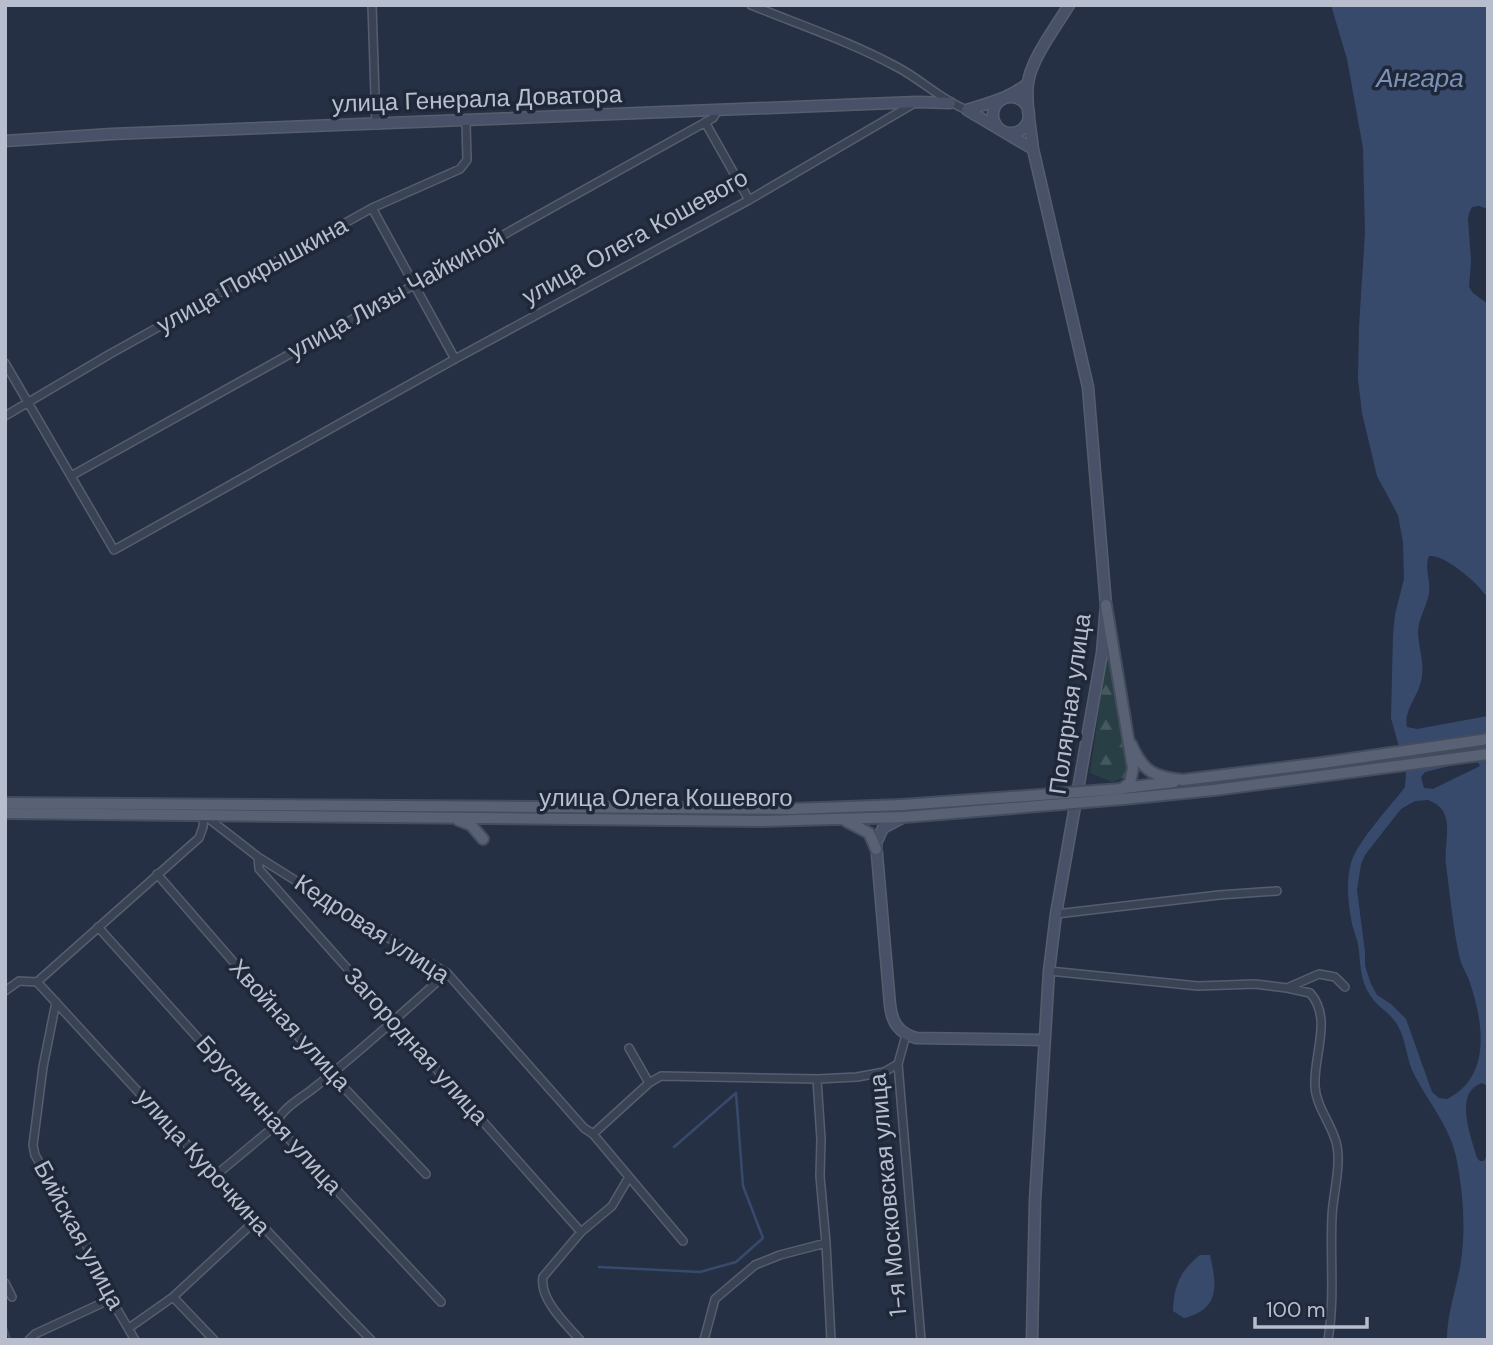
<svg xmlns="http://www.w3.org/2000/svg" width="1493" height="1345" font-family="'DM Sans',sans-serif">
  <defs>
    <pattern id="forest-firs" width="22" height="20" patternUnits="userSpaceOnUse" patternTransform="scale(1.75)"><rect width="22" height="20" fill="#283f45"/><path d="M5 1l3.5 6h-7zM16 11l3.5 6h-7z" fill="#45595f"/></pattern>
  </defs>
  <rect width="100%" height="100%" fill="#263044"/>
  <path fill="url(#forest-firs)" d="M1107,655L1129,761L1125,777L1112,782L1090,773Z"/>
  <path fill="#384a6c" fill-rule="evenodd" d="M1331,5H1488V209L1479,206L1472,207L1469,213L1468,220L1471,261L1469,287L1473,293L1488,304V599C1481,585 1445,554 1429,556C1424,568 1431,581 1429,594C1426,607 1419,618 1418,631C1418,646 1424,660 1422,675C1421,694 1403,709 1407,727L1417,729L1488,716V1086L1482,1083C1453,1092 1471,1137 1477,1158L1480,1161H1484L1488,1153V1340H1447C1447,1312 1457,1288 1461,1261C1466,1226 1463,1191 1456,1156C1449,1126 1429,1103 1415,1076C1406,1060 1407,1042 1398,1026C1391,1013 1377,1007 1370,995C1359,979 1361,962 1358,944C1356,935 1352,927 1351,918C1348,902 1346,876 1352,860C1361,837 1390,807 1405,787L1406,772L1391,718L1393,635L1395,615L1404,579L1403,542L1398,515L1377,476L1362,413L1358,379L1359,327L1365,233L1363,148L1347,59ZM1462,763L1478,762L1480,766L1433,789L1424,788L1421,777L1425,772ZM1428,800C1458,811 1443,840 1446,865C1450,895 1453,926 1459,955C1461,965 1466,972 1469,980C1483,1020 1493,1076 1447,1099L1439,1098L1432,1092L1406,1019L1391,1004L1377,995L1371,984L1365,966V952L1357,890L1361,864L1365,855L1393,819L1401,809L1415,801Z
    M1200,1255H1210C1217,1286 1220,1309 1184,1318L1173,1311C1174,1285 1180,1271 1200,1255Z"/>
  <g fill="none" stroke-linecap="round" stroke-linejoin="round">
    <path stroke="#384a6c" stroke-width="2.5" d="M599,1267L700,1272L736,1262L763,1238L743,1186L736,1093L674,1147
      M5,1324L10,1340"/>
    <g stroke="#565e6e" stroke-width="10">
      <path id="street" d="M372,5L376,125
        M751,5C800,25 851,42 897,67C922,80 941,100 967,110
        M705,122L749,200
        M372,208L455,359
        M5,363L114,550L455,359L749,200L913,104
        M5,416L110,354L372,208L460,169L467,160L466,122
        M71,476L713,118L718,110
        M258,857L259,869L581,1232
        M157,874L331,1074L426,1174
        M1056,914L1219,895L1277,891
        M98,927L276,1125L441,1302
        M1049,971L1198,986L1255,984L1287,988L1319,974L1335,977L1345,987
        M37,982L199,838L203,827L204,815L258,857L360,921L447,973L584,1128L593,1134L683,1241
        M37,982C148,1102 257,1223 371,1340
        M1287,988L1310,993C1333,1018 1313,1056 1315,1086C1316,1108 1333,1125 1337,1146C1341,1166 1333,1195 1332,1216C1330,1257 1335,1299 1328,1340
        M5,991L19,981L37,982
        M56,1002L43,1067L33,1145L35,1155L93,1257L111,1299L135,1340
        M906,1035L898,1064L921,1340
        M629,1048L649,1083
        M817,1079L821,1139L820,1176L826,1243L831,1340
        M593,1134L649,1083L661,1076L817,1079L857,1077L884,1072L898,1064
        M216,1175L276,1125C279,1111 299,1099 310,1091C358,1054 402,1013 447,973
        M5,1283L12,1297
        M173,1297L214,1340
        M129,1328L173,1297L255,1221
        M29,1340L35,1334L111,1299
        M580,1340C566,1324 539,1299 543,1277L581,1232L612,1206L629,1177
        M704,1340L715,1299L755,1265L780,1255L826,1243"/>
    </g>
    <g stroke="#565e6e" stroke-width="13">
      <path id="secondary" d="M993 115a18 18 0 1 1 36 0a18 18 0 1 1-36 0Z
        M967,110L1033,149
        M967,110C988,103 1011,98 1028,83
        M5,141L112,134L917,102L950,103
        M902,818L883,828L876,843L890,1005C892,1023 899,1033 916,1038L1043,1040
        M1032,1340L1035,1201L1049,971L1056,914L1102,653L1106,605L1088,387L1033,149C1031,128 1025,104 1028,83C1031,59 1056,27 1069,5"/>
    </g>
    <g stroke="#444c5d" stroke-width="14">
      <path id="primary" d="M1106,605L1133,768L1130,783L1121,789
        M1131,744C1143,772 1154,777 1183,780L1322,763L1488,739
        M1124,788L1174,782
        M1123,799L1214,790L1488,754
        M5,803L792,809L902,805
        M5,813L760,821L904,817
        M458,820L471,825L483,839
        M846,821L869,833L876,849"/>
    </g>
    <use href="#street" stroke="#3a4354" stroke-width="7"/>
    <use href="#secondary" stroke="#485167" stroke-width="10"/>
    <use href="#primary" stroke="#586274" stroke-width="10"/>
    <g stroke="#444c5d" stroke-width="14" stroke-linecap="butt">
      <path id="primary-bridge" d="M902,805L1121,789
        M904,817L1123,799"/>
    </g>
    <use href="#primary-bridge" stroke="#586274" stroke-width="10"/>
  </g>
  <g text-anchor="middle" stroke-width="7" stroke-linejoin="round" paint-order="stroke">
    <g font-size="24" fill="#b8becd" stroke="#1f2839">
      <text transform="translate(477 99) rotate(-2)" y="8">улица Генерала Доватора</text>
      <text transform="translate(635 237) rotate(-29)" y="8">улица Олега Кошевого</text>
      <text transform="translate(252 275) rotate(-29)" y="8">улица Покрышкина</text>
      <text transform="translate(396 294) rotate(-29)" y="8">улица Лизы Чайкиной</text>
      <text transform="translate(1070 704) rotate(-82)" y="8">Полярная улица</text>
      <text x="666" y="806">улица Олега Кошевого</text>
      <text transform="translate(372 929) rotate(33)" y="8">Кедровая улица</text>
      <text transform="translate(290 1025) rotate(48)" y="8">Хвойная улица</text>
      <text transform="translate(416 1046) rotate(48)" y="8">Загородная улица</text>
      <text transform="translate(269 1115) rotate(48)" y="8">Брусничная улица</text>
      <text transform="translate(203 1162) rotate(48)" y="8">улица Курочкина</text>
      <text transform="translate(888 1195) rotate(-95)" y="8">1-я Московская улица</text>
      <text transform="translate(79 1235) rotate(62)" y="8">Бийская улица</text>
    </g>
    <g font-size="26" font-style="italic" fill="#7d91b6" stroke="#1f2839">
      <text x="1420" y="87">Ангара</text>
    </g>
  </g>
  <rect width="1493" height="1345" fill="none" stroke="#b8becd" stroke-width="14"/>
  <path d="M1255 1317v10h112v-10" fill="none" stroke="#b8becd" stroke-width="3.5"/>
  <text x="1266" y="1317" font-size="21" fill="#b8becd" stroke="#1f2839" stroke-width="5" paint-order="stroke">100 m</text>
</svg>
